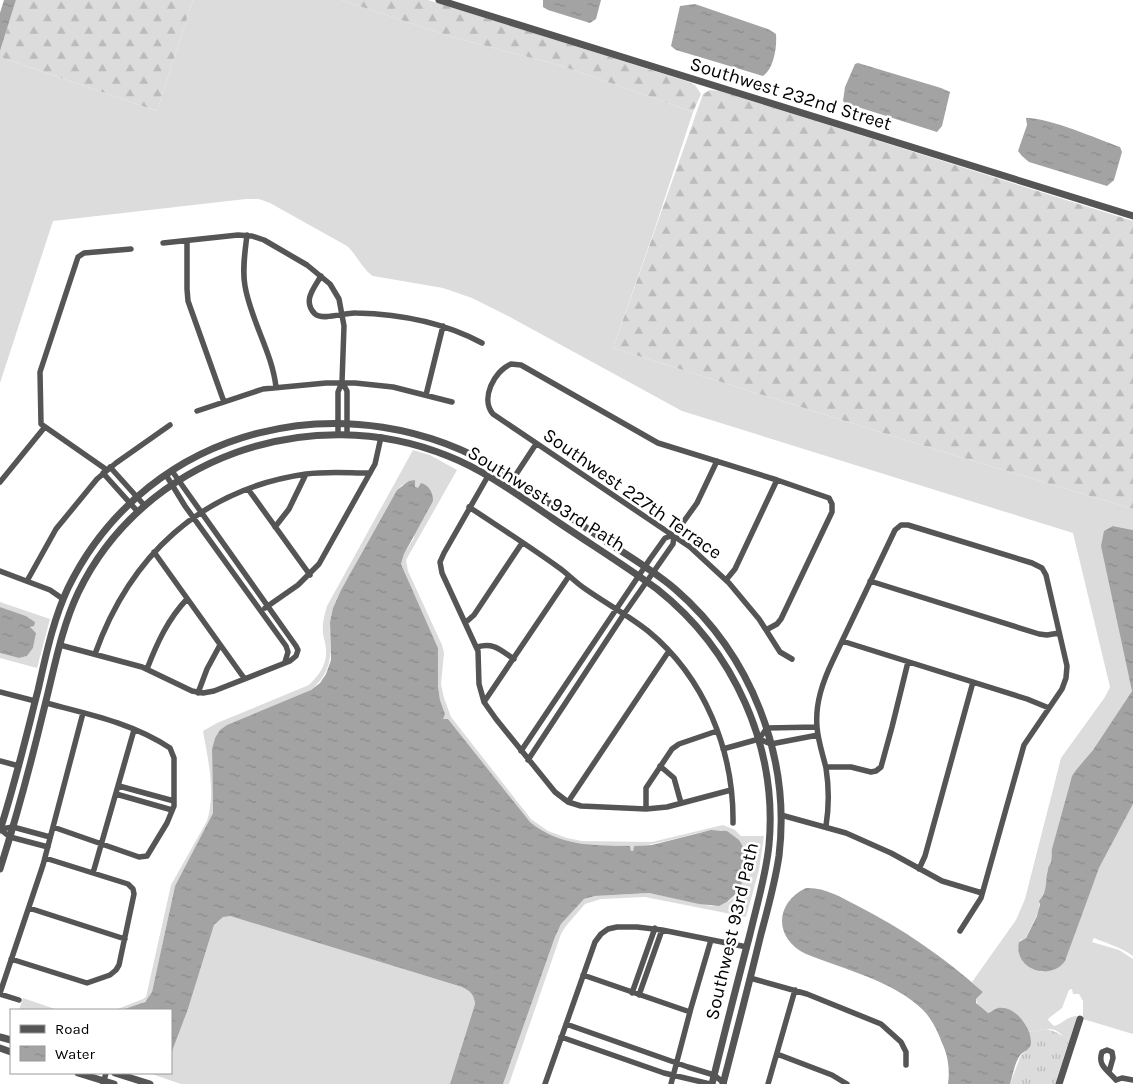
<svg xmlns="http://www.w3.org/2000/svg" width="1133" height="1084" font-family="Karla,sans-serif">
  <defs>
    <pattern id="forest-firs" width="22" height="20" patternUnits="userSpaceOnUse" patternTransform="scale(1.25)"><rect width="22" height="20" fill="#dcdcdc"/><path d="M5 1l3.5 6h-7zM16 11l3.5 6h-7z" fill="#bbb"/></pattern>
    <pattern id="park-tufts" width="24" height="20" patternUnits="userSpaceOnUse" patternTransform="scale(1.25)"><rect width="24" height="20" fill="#dcdcdc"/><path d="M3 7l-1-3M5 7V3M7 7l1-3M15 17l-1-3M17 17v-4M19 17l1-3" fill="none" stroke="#bbb"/></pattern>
    <pattern id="water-ripples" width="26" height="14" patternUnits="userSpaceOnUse" patternTransform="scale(1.25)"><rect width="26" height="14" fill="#a3a3a3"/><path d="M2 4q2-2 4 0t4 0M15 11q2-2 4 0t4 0" fill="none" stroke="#8b8b8b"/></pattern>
  </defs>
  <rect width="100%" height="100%" fill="#fff"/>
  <path fill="#dcdcdc" d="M193,0H341L452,37L562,66L693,112L655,228L613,348L947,453L1133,509V530L1114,526L1132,691L1093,750L1076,770L1070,783L1051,855L1052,861L1047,872L1048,880L1043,898L1039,903L1040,909L1025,939L1020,940C1015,958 1027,969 1043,972L1066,958L1079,919L1099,868L1133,804V956C1121,947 1108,944 1094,938L1092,942L1119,950L1133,959V1034L1083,1019V1001L1079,994H1073L1072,989L1069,990L1062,1008L1049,1018L1048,1020L1054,1026C1063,1024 1065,1017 1077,1016L1070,1038C1063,1038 1061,1033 1055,1030C1047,1027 1037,1031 1029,1032C1022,1013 1007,1003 988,1013C982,1010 977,1006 976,999L983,992L972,982L1016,920L1025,899L1061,758L1105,697L1110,687L1073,533L682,411L506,315L472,298L443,288L373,276C362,269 357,255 347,246L270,203L259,199H246L53,221L0,383V57L157,111Z
    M413,450L430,455L457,470L406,560L408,571L442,645L444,653L441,684L444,698L451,717L531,819L548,831L567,838L582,841L652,842L723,825L735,830L741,836H764L759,870L746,917L645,897L601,899L585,904L566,926L561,934L509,1084H503L555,937L561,924L584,899L595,896L649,893L711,906C737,906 742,886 746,865L722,830C694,830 665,845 634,846L633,851H631L630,846C592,845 562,847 530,822L448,719H443L442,717L445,714L440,700L438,686V648L401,564L404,554L414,538L417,488L402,485L397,490C382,517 366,544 352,571C345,583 337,596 333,609C323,641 343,662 311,690L215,738L212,749L213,813L175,886L152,992C147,1005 128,1010 115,1010L143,999L146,997L171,885L207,821C216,793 208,759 203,731L217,723L309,685C319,675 327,665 326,650C326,645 324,639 323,634C322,625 324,615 327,606Z
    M0,602L50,619L37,668L0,658V653L19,658L27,656L33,648L36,633L29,629L35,622L26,616L0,607Z
    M223,916H230L243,920L462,987C470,991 474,994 475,1004L450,1084H181L149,1073H171V1054L188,1009L214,925Z
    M23,998L58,1010H19Z"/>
  <path fill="url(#forest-firs)" d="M16,0H193L157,111L0,57V51Z
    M341,0H428L686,81L695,85L701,94L693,112L562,66L452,37Z
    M710,90L720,91L1133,221V509L947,453L613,348L703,94Z"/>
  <path fill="url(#park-tufts)" d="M1045,1029C1056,1030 1061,1037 1070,1038L1055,1084H1010L1021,1055L1025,1052L1031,1042L1029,1032Z"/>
  <path fill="url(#water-ripples)" d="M4,0H16L0,51V13Z
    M543,0H601L596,19L590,23L548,10L543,7Z
    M695,4L768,29L776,34C777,47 774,68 763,76L676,50L671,46L680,6Z
    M858,63L941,88L950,92L942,126L937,132L845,103L843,101L845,87L855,64Z
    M1026,118C1047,117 1098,139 1120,147L1122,152L1114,180L1107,186L1029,162L1022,156L1018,151L1027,125Z
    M415,480V487L418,488L421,483C429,485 433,492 433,501L404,554L401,564L438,648V686L440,700L445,714L443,719H448L530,822C562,847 592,845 630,846L631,851H633L634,846L652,845L711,830L727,831L739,840L746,852V865L740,890L727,902L719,906L699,904L649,893L595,896L584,899L561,924L555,937L503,1084H450L475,1004C474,994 470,991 462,987L230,916L223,917L214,925L188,1009L171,1054V1010H122L145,1002L152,992L175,886L213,813L212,749L215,738L220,730L227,725L311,690L320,683L326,674L331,660L330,622L333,608L341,590L397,490L409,481Z
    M1113,526L1133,530V804L1099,868L1065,961C1050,982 1013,969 1019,942L1026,938L1037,916L1040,905L1039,901C1048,892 1045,881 1048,869C1048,866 1051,864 1051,862C1052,858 1051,853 1052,849L1072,776L1076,770L1093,750L1132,691L1101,546L1104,531Z
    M0,607L26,616L35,622L34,626L30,627L36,633L33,648L27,656L19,658L0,653Z
    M806,888C824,887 841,897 856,905C903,929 944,957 983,992L976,999V1003L988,1013C991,1012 995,1009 998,1008C1015,1005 1031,1027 1031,1042C1031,1049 1025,1051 1021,1054C1015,1061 1013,1075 1010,1084H948C950,1070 948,1055 942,1043C938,1032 932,1019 923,1010C894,981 843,969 806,954C774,939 774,903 806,888Z"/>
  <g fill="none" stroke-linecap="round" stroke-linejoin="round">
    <path stroke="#555" stroke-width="5.5" d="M247,235C245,251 242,270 245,286C251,321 272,352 276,387
      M187,241V289L188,301L224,402
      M163,243L238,235L252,236L264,240L307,265L330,284L339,299L344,326L342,382L338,392V434
      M321,276C314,288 302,301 315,314C323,321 346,312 356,313C400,314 443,322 482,343
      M342,382L347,391V434
      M426,395L443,326
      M197,411L263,389L326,383H355L393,387L452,402
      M110,467L145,506
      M107,470L41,424L40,372L78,257L84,253L131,249
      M103,473L138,512
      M166,475L185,506L286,646L288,652L285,662
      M488,476L444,553L440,562L442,573L478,651L479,684L484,702L496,719L555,792L568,802L581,806L646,809L667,807L731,790
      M513,479L536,444
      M0,482L44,428
      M248,489L310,575
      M469,507C499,527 529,546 558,567C567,573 575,582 584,588C605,603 628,615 648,631C704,677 734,750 733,823
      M275,527L289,509L306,474
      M154,552L244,678
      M0,571L50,590L63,599
      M726,580L735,569L777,480
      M27,581L56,529L97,479L116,463L170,425
      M870,581L1039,634L1047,635L1059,633
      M265,608L298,585L319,564L375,464L381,437
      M465,623L474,615L522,543
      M766,630L777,624L781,619L832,512V504L829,498L777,480L658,443L521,365L511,364C494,371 480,399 493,414L690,547L729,583L759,619L780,652L792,659
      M842,641L1027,699L1049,708
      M60,645L142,667L192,691L203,693L214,691L290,661L296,656L298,650L296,646L172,471
      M477,647C494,642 500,650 514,659
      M95,654C130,556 201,489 306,474C327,471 349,473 370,473
      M147,669C157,643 168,619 187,599
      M0,692L35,701
      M198,693L207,669L220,645
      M484,702L569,576
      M46,703C88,714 133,723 170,748L174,758V806L167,823L147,856L139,857L53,827
      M759,739L767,728L817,727
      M759,739L771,744L818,735
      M723,749L759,739
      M521,751L650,559L665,538L674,535
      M528,760L624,614L673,544L674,535L697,503L717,461
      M0,761L19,766
      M660,766L674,778L681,803
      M826,767H851L871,772L876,771L881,767L892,727L908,662
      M119,786L174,801
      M116,794L172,810
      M568,802L669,651
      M646,809V788L672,749L679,744L717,731
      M781,815L846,833L891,853L942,881L982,893
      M826,826C829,807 829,787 826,768C823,755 818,741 817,727C815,703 823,681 833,660L895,530L901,525H908L1032,563L1042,568L1046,575L1067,666L1066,678L1062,689L1024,745L981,898L960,931
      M0,829L10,837L48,847
      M0,829L13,827L50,837
      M919,869L925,856L973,682
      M93,873L134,730
      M29,908L125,939
      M11,959L87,983L110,975L116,970L119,965L134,894L133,889L128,884L45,858
      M583,975L690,1012
      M750,978L807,994L881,1024L901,1042L906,1052V1065
      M0,993L43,865L83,713
      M632,993L655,928
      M0,994L19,1000
      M639,995L662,930
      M566,1024L688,1067L714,1075L724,1083
      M561,1037L664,1073L710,1084
      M777,1054L832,1075L847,1084
      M1109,1072L1113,1058L1112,1052L1107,1050L1102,1052C1097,1066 1108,1070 1116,1080
      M1116,1080L1122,1078L1133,1080
      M103,1084L106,1073
      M545,1084L595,942L601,934L608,929L617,927H637L662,930L747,947
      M671,1084L691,1008L711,940
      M768,1084L795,990"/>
    <path stroke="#555" stroke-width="7" d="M439,0L1133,216
      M0,830C15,784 26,737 38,690C46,655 53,620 68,588C149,423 352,378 503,472C539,496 574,520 610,544C632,558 655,572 675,589C751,655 791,756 779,856C775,883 768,908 761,934C749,984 736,1034 723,1084
      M0,869C17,816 31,763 44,709C54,670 61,629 78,593C143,457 311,400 448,456C486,471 519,496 552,518C587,542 623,564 657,589C734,650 778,747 769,845C766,875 757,904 750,934C737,984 724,1034 712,1084
      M0,1037L11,1040
      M0,1048L11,1052
      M78,1073L114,1084
      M115,1073L150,1084
      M1059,1084L1080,1019"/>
  </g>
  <g text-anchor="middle" stroke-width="5" stroke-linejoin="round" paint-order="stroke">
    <g font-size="19" fill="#000" stroke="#fff">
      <text transform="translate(791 93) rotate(17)" y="7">Southwest 232nd Street</text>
      <text transform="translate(633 493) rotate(35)" y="7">Southwest 227th Terrace</text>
      <text transform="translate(547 498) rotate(32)" y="7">Southwest 93rd Path</text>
      <text transform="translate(731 931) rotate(-77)" y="7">Southwest 93rd Path</text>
    </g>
  </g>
  <rect x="10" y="1009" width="162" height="65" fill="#ffffff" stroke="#999999"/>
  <rect x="20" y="1025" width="25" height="8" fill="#555555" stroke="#999999"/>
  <text x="55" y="1034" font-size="15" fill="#000000">Road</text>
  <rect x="20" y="1046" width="25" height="15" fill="url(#water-ripples)" stroke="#999999"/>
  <text x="55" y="1059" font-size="15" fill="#000000">Water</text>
</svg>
